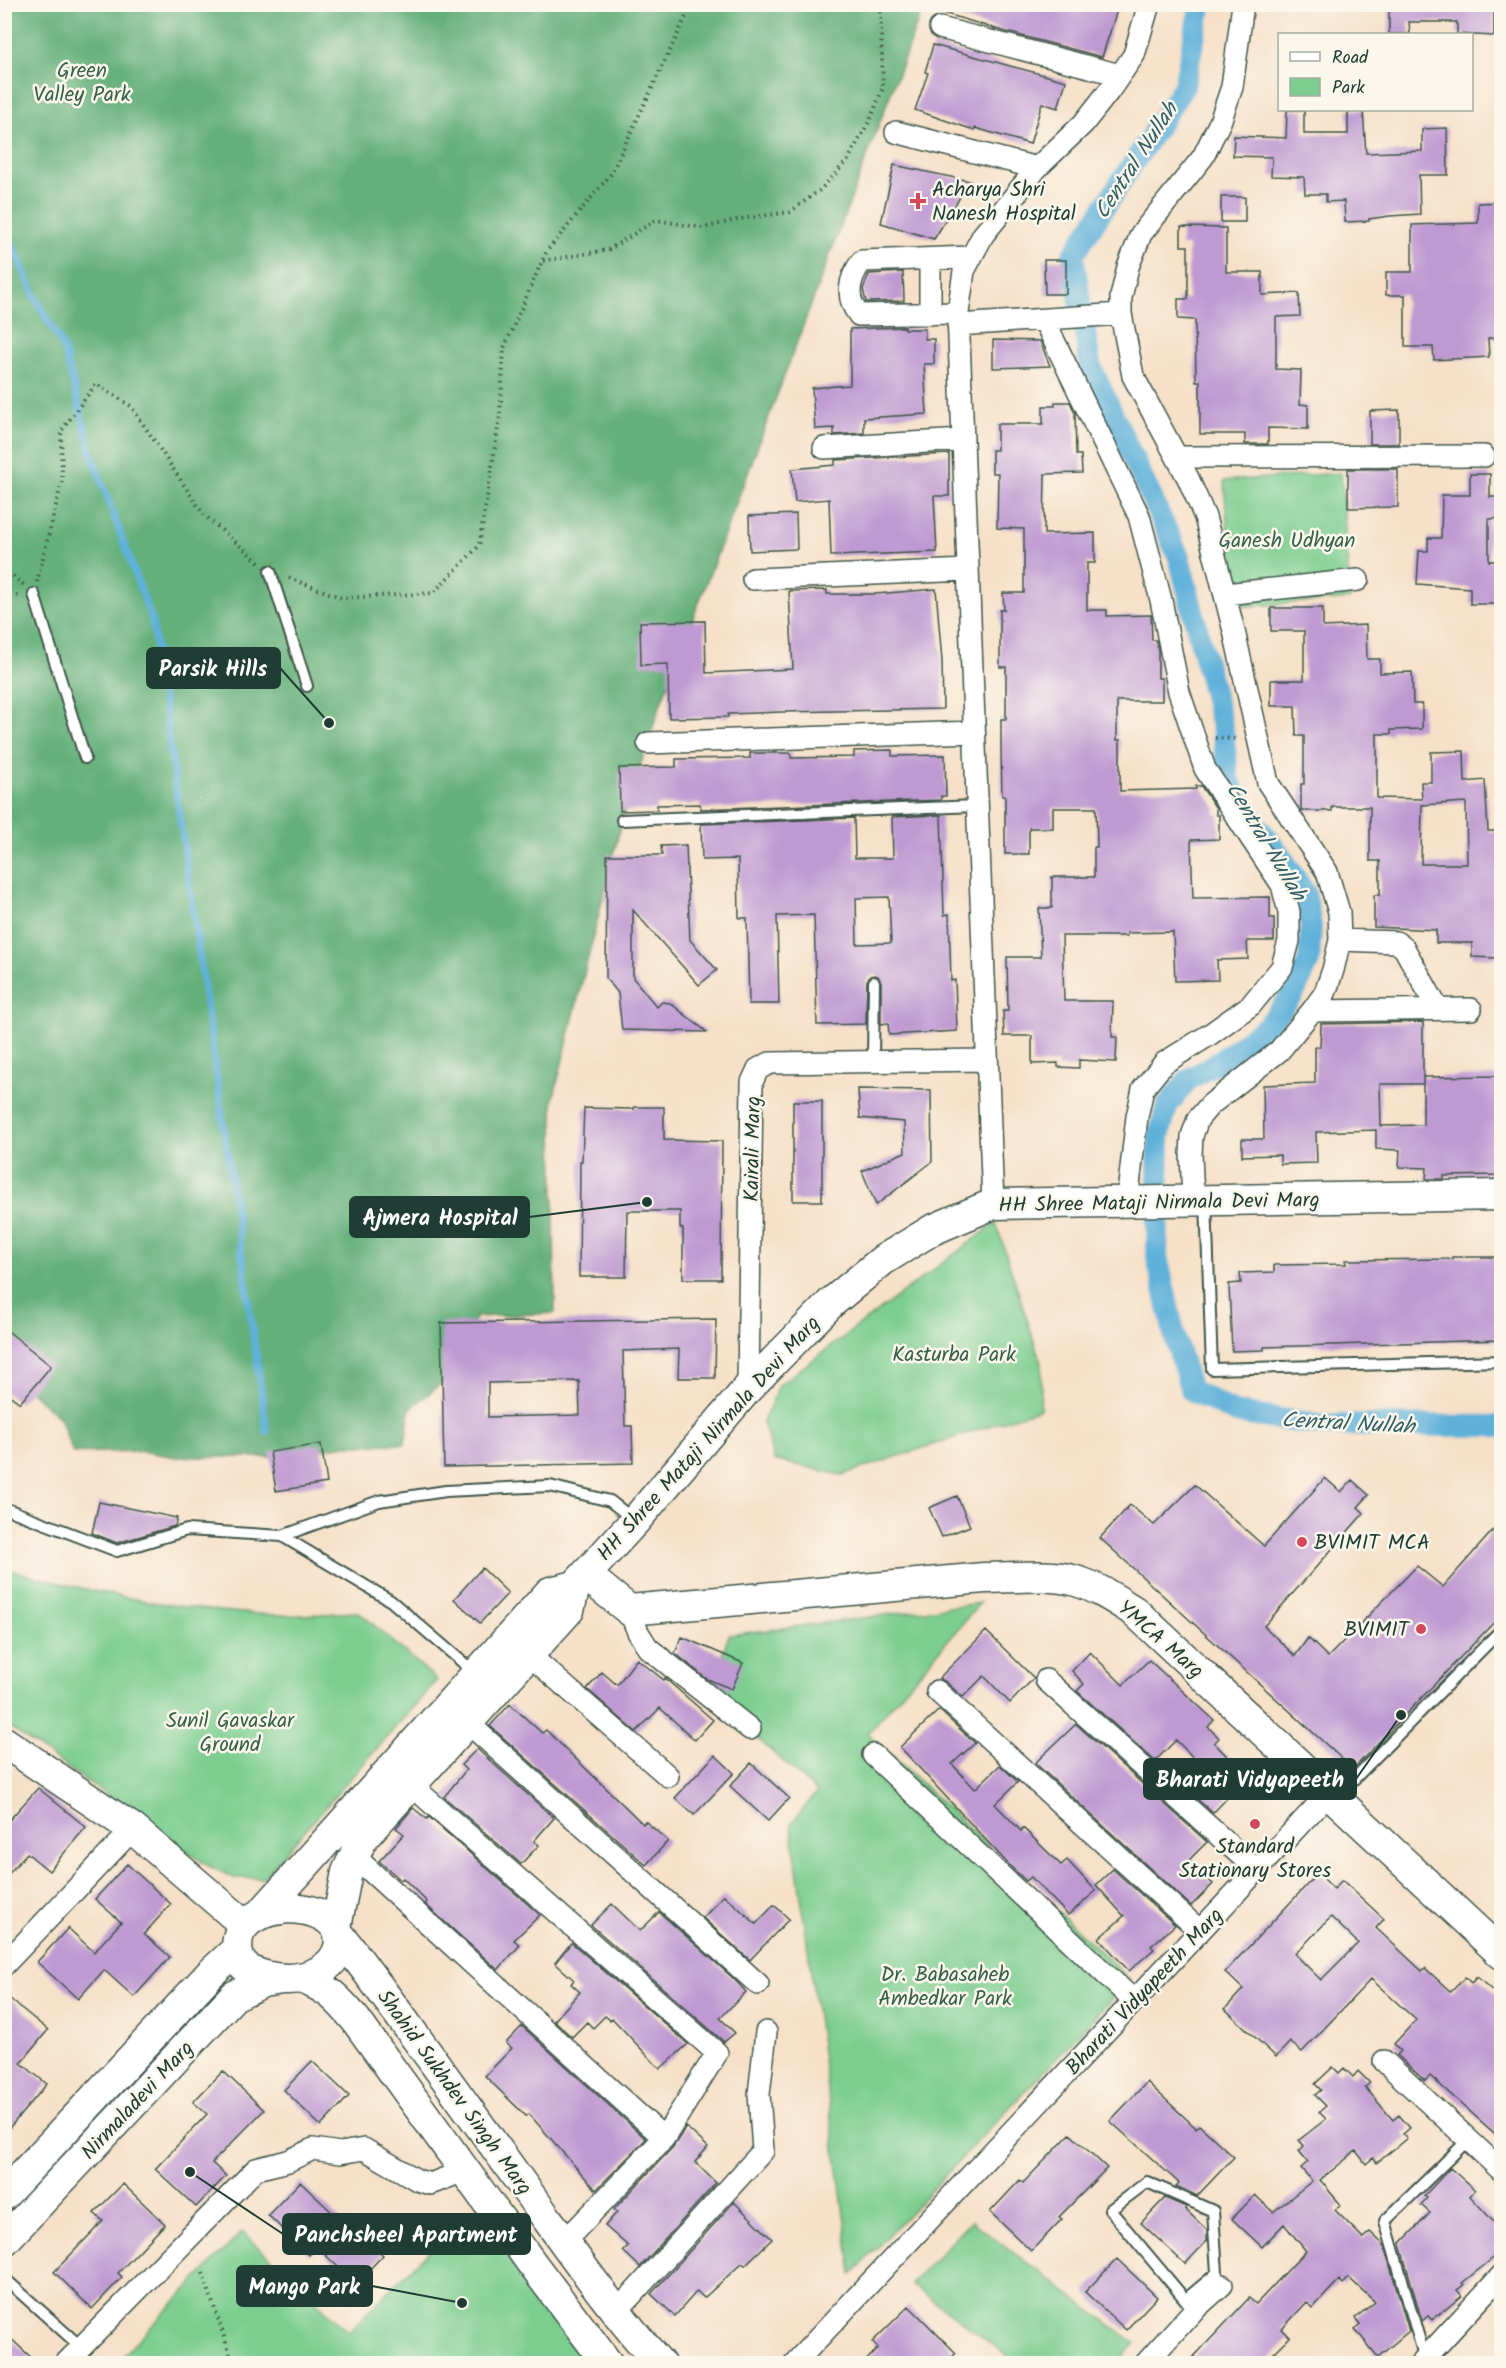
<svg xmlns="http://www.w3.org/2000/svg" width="1506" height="2368" font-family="Kalam,sans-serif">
  <rect width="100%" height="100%" fill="#fbf7ec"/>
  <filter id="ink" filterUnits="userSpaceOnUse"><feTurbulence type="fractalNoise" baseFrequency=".0167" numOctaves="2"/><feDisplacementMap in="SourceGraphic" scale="12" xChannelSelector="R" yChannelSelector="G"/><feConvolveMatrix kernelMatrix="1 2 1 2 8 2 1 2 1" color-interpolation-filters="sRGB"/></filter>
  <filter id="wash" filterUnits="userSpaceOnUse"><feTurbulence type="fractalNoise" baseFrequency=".008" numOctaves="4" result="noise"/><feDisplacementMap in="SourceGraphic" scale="24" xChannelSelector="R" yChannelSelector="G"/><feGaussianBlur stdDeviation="1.35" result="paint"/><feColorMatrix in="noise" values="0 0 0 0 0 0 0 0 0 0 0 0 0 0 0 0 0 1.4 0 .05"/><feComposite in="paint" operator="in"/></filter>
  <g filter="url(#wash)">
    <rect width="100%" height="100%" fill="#f6e0c7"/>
    <path fill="#7ccd8f" stroke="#4e8562" stroke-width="1.5" d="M1341,473L1350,599L1233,607L1224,481Z
      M996,1223L1042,1366L1040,1409L842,1475L774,1460L763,1422L779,1385Z
      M4,1568C92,1594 185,1611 276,1615C304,1616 332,1613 359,1612L437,1680L263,1878H234L207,1865L5,1724Z
      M980,1603L868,1733L1130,1980L852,2274L791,1824L817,1792L708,1694L729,1635Z
      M470,2210L595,2363L120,2364L118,2361L242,2232L348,2332Z
      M971,2221L1135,2343L1117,2363H1017L911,2284Z"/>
    <path fill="#65b07a" stroke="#427657" stroke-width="1.5" d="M4,5H924L661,703L622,820L553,1100L555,1313L476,1317L442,1383L410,1409L405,1444L346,1445L272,1457H176L141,1451L73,1453L60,1418L21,1383L4,1288Z"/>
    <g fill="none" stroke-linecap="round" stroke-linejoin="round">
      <path stroke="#5eb1da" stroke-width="7" d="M4,224L35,297L63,347L93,458L152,621L267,1432"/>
      <path stroke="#5eb1da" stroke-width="22" d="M1201,4L1184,86L1073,255L1090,365L1179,557L1223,730L1228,780L1248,814L1281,856L1305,893L1311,926L1309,961L1294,993L1268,1025L1221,1060L1187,1081L1167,1106L1159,1136L1157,1257L1176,1342L1191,1390L1236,1413L1319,1425L1502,1426"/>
    </g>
    <g id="blocks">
      <path fill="#bf9ad2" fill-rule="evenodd" d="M930,4H1119L1102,57L1003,31L930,9Z
        M1389,4H1494V36L1457,34V22H1409L1410,34H1389Z
        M933,45L1066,81L1058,108L1042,103L1030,144L975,128L974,130L915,110L928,73L925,72Z
        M1287,110H1304V134H1348V110H1363L1366,153L1422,151V129L1447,128L1448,175H1419L1420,214L1390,216L1369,219V221L1345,222L1344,201L1326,202V194H1305L1304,177L1271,176L1272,157L1233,156L1234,136L1286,138Z
        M894,165L970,181L934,239L881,223Z
        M1221,197H1245V222H1221Z
        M1502,202V338H1488L1489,357L1434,360L1433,347H1405V295H1386V272H1412V225L1478,223V203Z
        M1181,227L1226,228V272H1262V295L1299,293L1300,316L1276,317V369L1301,370L1300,404L1308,405V429L1268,428V444H1245V434H1200V381H1196L1195,320L1178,319V299H1188V246H1181Z
        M1044,260H1066V294H1045Z
        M903,272L904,301L866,302L863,289L869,274Z
        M905,327V329H925V339H934V364H924L927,414L864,418V433L834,435V428L815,429L812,388L850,385V329Z
        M993,340L1040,341L1050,366L993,368Z
        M1055,402H1070L1075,413L1076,455H1081L1082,473L1045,474L1044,534L1095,533V563H1087V610H1107V616L1151,615L1152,640H1156L1158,651V678H1162V701H1117V740H1120V791L1196,789V786H1201L1216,808V815H1219V839L1191,840L1193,898L1270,897V918H1274V941H1247L1248,959L1217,960L1218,980L1175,981L1173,932L1127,933V936H1062L1064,1001H1113L1112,1037H1117L1116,1062L1079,1060V1068L1058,1067V1063L1032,1064V1036H1004L1003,1011H1008L1007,957H1041L1039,908H1052V877H1094V847H1097L1096,808H1053V828H1029V854H1005V796H1002L1001,749V719H1006V667H1000V610H1004L1003,593H1024V529L997,528L998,473H992V450H997V424H1043V406H1055Z
        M1399,410V444H1370V411Z
        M949,454V496H934L937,552L831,556L829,499L795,502L792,469L835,465V460Z
        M1348,469H1398V507L1348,508Z
        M1470,474H1490V497H1502V518L1489,519V561H1502V604H1470V588L1417,584L1419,551H1428V538H1441L1442,495H1470Z
        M796,514L797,549L750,551L749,516Z
        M936,589L942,661L943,709L781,712L728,714V717L669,718L668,664L641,665L640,622L705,621L706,673L793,669L789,591L827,590V594H875Z
        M1271,608H1323V627L1366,625L1367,659H1380V673L1412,672L1413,704H1422V729L1391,730V734H1377V798L1422,799L1421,782H1431V752L1464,751L1465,782L1485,780L1488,831H1502V949H1497V958L1472,957V943H1436V930L1374,927V895H1380V861H1370V807H1332V811H1302L1301,809V784H1304V736H1296L1295,706H1271V680H1304V631H1271ZM1466,802L1467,864H1421L1422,805Z
        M892,750V756L945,755L946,796H941V800L701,809L700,804L657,805V810L620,811L619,768L676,767V759L750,758V753H791V758L854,757V751Z
        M941,815L944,915L949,914L951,981L955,980L957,1031L889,1035L888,1023L881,1024V982L878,976L875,975L870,976L867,981L866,1024L817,1025L814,915L777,916L779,1004H749L747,918H739L738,859L702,860L701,824L854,818L855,858H893L892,817ZM889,897L891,943L857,944L856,898Z
        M686,845L690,940L717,970L699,985L633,910V978L657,1007L662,1002L670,1003L707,1032L622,1030L618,993L606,978L607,855H662L661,846Z
        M1423,1022V1084H1380L1381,1126L1423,1125V1077L1502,1076V1175L1444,1176V1179H1426L1427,1168L1399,1167L1400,1150L1376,1149V1130L1316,1132L1317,1163L1280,1164V1155L1242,1156V1139H1264L1263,1085L1315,1083V1047H1320L1321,1024Z
        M858,1089L931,1090L932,1162L876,1205L862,1171L905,1152L904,1122L860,1118Z
        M793,1101H822V1201H793Z
        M634,1107H664V1140L722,1141L721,1279H683V1229L680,1228V1211H627L626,1277H579L580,1161H582L584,1108L634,1109Z
        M1452,1257H1502V1340L1264,1347V1350L1232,1351L1229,1284L1241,1283L1240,1273L1274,1272V1265L1346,1264L1345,1260L1452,1259Z
        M716,1319L715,1378H678L679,1349L623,1351L625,1426H632L633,1463L444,1467L441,1323ZM579,1381L580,1415L488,1417V1383Z
        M4,1328L51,1366L20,1403L4,1391Z
        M321,1444L327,1483L276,1491L270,1452Z
        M1325,1478L1341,1492L1352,1480L1369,1495L1358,1507L1364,1513L1264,1626L1295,1656L1308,1638L1328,1657L1417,1566L1443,1587L1502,1520V1614L1353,1769L1100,1538L1130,1505L1154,1525L1195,1485L1264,1546Z
        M957,1496L970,1526L942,1537L929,1508Z
        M99,1502L177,1518L175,1526L117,1543L92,1533Z
        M482,1568L508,1593L480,1623L454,1599Z
        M986,1631L1034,1678L1010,1703L984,1676L963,1697L946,1682L939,1678Z
        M682,1637L743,1663L732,1689L707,1679L675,1653Z
        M1090,1652L1123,1685L1149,1660L1214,1720L1208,1727L1219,1738L1214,1743L1235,1764L1218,1781L1231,1794L1213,1813L1196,1798L1215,1780L1176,1740L1155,1761L1077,1691L1084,1684L1072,1671Z
        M637,1659L664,1680L665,1678L667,1680L713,1720L695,1740L660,1708L636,1732L587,1689L602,1672L617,1685Z
        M510,1704L542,1733L546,1730L643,1824L645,1821L668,1841L646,1865L490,1726Z
        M939,1710L975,1743L952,1764L975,1789L1000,1765L1018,1782L995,1804L1021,1831L1023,1828L1061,1865L1067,1860L1096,1891L1068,1915L1031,1877L1026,1881L1009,1865L900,1747Z
        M1076,1724L1207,1842L1189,1860L1213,1884L1191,1906L1035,1763Z
        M477,1749L554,1818L534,1841L539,1845L521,1864L444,1797L466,1770L461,1765Z
        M715,1755L734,1773L694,1815L675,1798Z
        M751,1763L789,1798L768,1821L730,1786Z
        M38,1788L86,1827L49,1871L27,1853L4,1879V1826Z
        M413,1808L427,1819L429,1817L540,1915L514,1940L520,1945L498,1970L425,1904L427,1902L403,1878L401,1880L379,1861L404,1834L396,1828Z
        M127,1864L171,1904L144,1934L170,1957L134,1997L104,1970L78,1999L37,1962L68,1928L94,1952L121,1922L95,1899Z
        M1113,1869L1175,1925L1151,1946L1154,1949L1129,1971L1099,1938L1124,1916L1096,1885Z
        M1318,1873L1334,1889L1342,1880L1384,1919L1376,1928L1422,1971L1425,1968L1451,1992L1465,1977L1471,1983L1477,1977L1502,1999V2140L1430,2076L1425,2081L1397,2055L1401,2051L1394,2044L1416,2020L1371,1979L1302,2052L1290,2042L1276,2057L1225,2009L1243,1989L1225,1972ZM1331,1917L1358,1943L1321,1980L1295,1954Z
        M724,1895L756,1924L774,1905L789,1919L750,1960L703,1918Z
        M612,1904L640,1931L659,1912L733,1978L746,1992L720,2018L735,2033L724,2042L591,1925Z
        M571,1943H572L688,2044L660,2069L612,2018L610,2020L605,2016L593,2028L587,2022L572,2037L554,2021L580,1992L571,1984L574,1980L555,1963Z
        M4,1994L48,2030L21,2063L47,2084L4,2134Z
        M522,2026L646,2139L596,2190L529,2114L526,2116L485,2076L512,2048L506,2043Z
        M312,2061L349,2096L321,2126L284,2090Z
        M1333,2067L1339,2073L1344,2068L1353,2077L1358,2071L1370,2083L1365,2087L1393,2120L1399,2115L1410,2128L1403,2134L1407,2138L1377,2163L1373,2158L1366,2164L1356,2151L1320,2180L1341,2205L1335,2210L1363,2238L1370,2232L1384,2245L1409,2331L1378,2357L1355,2329L1360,2324L1355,2318L1375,2302L1349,2278L1343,2284L1339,2280L1313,2308L1307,2302L1282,2329L1290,2337L1263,2364H1187L1249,2298L1256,2304L1306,2251L1284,2224L1262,2247L1232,2219L1255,2195L1273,2212L1312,2181L1301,2168L1308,2162L1299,2151L1304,2146L1299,2140L1326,2119L1319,2112L1326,2106L1315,2095L1321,2090L1315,2084Z
        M223,2071L264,2110L212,2163L226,2176L196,2207L155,2169L207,2114L193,2102Z
        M1147,2082L1196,2128L1199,2125L1234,2157L1197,2196L1176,2186L1179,2183L1110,2121Z
        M686,2127L708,2147L695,2162L716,2183L640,2267L623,2251L628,2246L605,2226L617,2212L614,2209L673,2147Z
        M1070,2134L1107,2168L1059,2217L1062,2219L1031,2251L990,2212L1020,2180L1023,2183Z
        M1450,2168L1475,2190L1470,2196L1502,2231V2251L1462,2283L1464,2285L1457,2290L1462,2296L1432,2320L1428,2316L1422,2321L1400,2244L1430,2213L1421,2205L1427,2198L1424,2196Z
        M300,2182L355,2234L358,2231L383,2255L356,2284L317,2247L309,2255L268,2215Z
        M123,2184L165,2224L118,2273L122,2277L92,2309L54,2272L103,2221L94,2213Z
        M1165,2198L1186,2207L1185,2209L1207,2230V2241L1185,2264L1141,2223Z
        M734,2202L772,2239L745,2265L742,2263L704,2298L697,2291L675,2316L651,2294Z
        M1117,2259L1157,2297L1126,2330L1085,2292Z
        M909,2306L956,2353L946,2364H863L878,2348L872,2342Z
        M4,2332L38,2364H4Z"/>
    </g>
  </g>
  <g filter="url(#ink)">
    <use href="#blocks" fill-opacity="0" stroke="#3f554a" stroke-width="1.5"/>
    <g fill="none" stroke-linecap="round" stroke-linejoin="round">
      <g stroke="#3f554a" stroke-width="14">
        <path id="lane" d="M270,571L307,686
          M34,594L85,758
          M622,820L977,806
          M873,1061L874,982
          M1206,1201L1212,1369L1502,1361
          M4,1508L117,1551L187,1530L282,1536L379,1501L446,1491L550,1486L610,1501L634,1520
          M282,1536L391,1601L474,1672
          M1332,1792L1347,1786L1355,1778L1502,1629
          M4,2278L81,2347
          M1186,2299L1217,2273L1213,2211L1147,2182L1110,2210L1194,2310
          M1425,2359L1385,2221L1468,2140"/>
      </g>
      <g stroke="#3f554a" stroke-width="24">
        <path id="street" d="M940,28L1120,75
          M896,132L1037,168
          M930,259V314
          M958,313L859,315C845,298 849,278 862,261L971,257
          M1044,320L1139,516L1161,600L1179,692L1205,769L1282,885L1289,912V941L1282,967L1251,1005L1209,1035L1164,1063L1143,1089L1137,1117L1127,1202
          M958,325L1121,314
          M824,448L963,440
          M1177,457L1484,456
          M753,579L968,570
          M1225,594L1358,580
          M648,743L974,732
          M1340,940L1396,942L1404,948L1438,1009
          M1312,1011L1471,1009
          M1193,1200L1191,1154L1192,1136L1198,1119L1210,1105L1279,1051L1312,1011L1325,993L1333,970L1340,940L1339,912L1327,872L1268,783L1234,631L1205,517L1188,478L1133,376L1121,314V297L1128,267L1141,234L1203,157L1220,122L1232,87L1243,4
          M993,1204L958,313L964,271L983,235L1037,168L1083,124L1109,91L1134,55L1149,4
          M748,1388L752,1082L758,1069L770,1063L986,1060
          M629,1610L638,1632L648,1648L750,1729
          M528,1654L668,1776
          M1046,1680L1257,1870
          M937,1691L1200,1931
          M467,1722L758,1984
          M873,1755L1134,2001
          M411,1785L717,2053L664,2138L564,2242
          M354,1856L664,2138
          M4,1965L133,1829
          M1384,2061L1502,2171
          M617,2311L763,2151L759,2094L766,2032
          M65,2364L256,2169L288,2161L313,2149L340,2153L364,2149L417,2180L430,2184L464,2171
          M794,2364L1329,1793
          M1145,2364L1194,2310L1222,2285
          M1420,2364L1502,2275"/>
      </g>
      <g stroke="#3f554a" stroke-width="33">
        <path id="secondary" d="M586,1575L629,1610L984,1578C1013,1578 1048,1573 1076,1581C1097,1587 1116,1600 1134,1611L1502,1954
          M4,1742L133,1829L245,1925
          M288,1908C371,1911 345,1988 275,1978C266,1977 253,1973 245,1967C234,1956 235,1935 245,1924C257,1913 273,1910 288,1908Z
          M261,1914L550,1592L575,1586
          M336,1927L347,1872L362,1839L569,1610L575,1586L635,1521L748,1388L831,1303L883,1260L932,1230L993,1204L1502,1195
          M339,1934C402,2017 463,2102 524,2187C568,2247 610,2308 660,2364
          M301,1978C328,1988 337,1998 355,2019L533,2265L608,2364
          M4,2195L210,1974L237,1949
          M4,2241L234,1996L263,1982L282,1979"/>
      </g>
      <path stroke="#3f554a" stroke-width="4" stroke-dasharray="1.5 4.5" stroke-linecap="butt" d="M543,261L608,250L656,220L703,228L740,219L790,212L820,190L848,160L870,120L883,88L880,4
        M4,568L24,585
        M289,578L342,598L433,593L479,546L500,416L504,348L542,261L547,251L611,174L692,4
        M37,582L62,481L61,431L96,384L131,406L204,515L259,562
        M4,597L19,596
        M1215,738L1238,739
        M203,2273L233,2364"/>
      <use href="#lane" stroke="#fff" stroke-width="10"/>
      <use href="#street" stroke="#fff" stroke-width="21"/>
      <use href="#secondary" stroke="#fff" stroke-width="30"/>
    </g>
  </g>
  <g fill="#d1495b" stroke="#fbf7ec" stroke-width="2">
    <path d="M915 192h6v6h6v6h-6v6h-6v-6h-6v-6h6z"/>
    <circle cx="1302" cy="1542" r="6"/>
    <circle cx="1421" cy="1629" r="6"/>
    <circle cx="1255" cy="1824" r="6"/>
  </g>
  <g text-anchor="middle" stroke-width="5" stroke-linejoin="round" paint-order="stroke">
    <g font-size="21" fill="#36614b" stroke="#fbf7ec">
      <text x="82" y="77">Green<tspan x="82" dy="24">Valley Park</tspan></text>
      <text x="1287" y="547">Ganesh Udhyan</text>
      <text x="954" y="1361">Kasturba Park</text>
      <text x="230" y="1727">Sunil Gavaskar<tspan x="230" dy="24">Ground</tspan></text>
      <text x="945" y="1981">Dr. Babasaheb<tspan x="945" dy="24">Ambedkar Park</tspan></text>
    </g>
    <g font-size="21" fill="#1f3d34" stroke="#fbf7ec" text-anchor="start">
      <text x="932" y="196">Acharya Shri<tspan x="932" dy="24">Nanesh Hospital</tspan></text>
      <text x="1314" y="1549">BVIMIT MCA</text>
      <text x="1409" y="1636" text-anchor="end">BVIMIT</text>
      <text x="1255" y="1853" text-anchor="middle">Standard<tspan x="1255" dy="24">Stationary Stores</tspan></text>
    </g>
    <g font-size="21" fill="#1f3d34" stroke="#fbf7ec">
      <text transform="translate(752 1149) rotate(-89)" y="7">Kairali Marg</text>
      <text transform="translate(1159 1202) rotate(-1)" y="7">HH Shree Mataji Nirmala Devi Marg</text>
      <text transform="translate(708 1438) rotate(-48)" y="7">HH Shree Mataji Nirmala Devi Marg</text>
      <text transform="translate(1161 1639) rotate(41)" y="7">YMCA Marg</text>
      <text transform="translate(1144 1991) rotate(-47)" y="7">Bharati Vidyapeeth Marg</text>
      <text transform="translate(455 2092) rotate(54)" y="7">Shahid Sukhdev Singh Marg</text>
      <text transform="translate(137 2100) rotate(-47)" y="7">Nirmaladevi Marg</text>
    </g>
    <g font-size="22" font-style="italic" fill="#326066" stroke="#fbf7ec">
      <text transform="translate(1135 160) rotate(-57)" y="8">Central Nullah</text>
      <text transform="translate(1267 841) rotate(59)" y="8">Central Nullah</text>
      <text transform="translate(1348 1422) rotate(3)" y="8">Central Nullah</text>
    </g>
  </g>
  <path fill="none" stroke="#1f3d34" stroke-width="2" d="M329 723L280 668M647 1202L529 1217M1401 1715L1356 1779M190 2172L283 2234M462 2303L372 2286"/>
  <g fill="#1f3d34" stroke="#fbf7ec" stroke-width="2">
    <circle cx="329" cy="723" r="6"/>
    <circle cx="647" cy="1202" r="6"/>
    <circle cx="1401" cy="1715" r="6"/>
    <circle cx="190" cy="2172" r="6"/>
    <circle cx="462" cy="2303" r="6"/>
  </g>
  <g fill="#1f3d34" stroke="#1f3d34" stroke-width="2">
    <rect x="147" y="648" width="133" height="40" rx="6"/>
    <rect x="350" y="1197" width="179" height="40" rx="6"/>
    <rect x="1144" y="1759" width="212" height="40" rx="6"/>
    <rect x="283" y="2214" width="247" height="40" rx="6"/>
    <rect x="237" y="2266" width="135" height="40" rx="6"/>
  </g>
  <g font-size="22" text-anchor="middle" font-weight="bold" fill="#fff">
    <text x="213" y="676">Parsik Hills</text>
    <text x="440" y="1225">Ajmera Hospital</text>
    <text x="1250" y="1787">Bharati Vidyapeeth</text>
    <text x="406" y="2242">Panchsheel Apartment</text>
    <text x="304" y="2294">Mango Park</text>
  </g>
  <rect width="1506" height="2368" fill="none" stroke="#fbf7ec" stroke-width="24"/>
  <rect x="1278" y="33" width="195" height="78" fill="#fbf7ec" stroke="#a3ada2" stroke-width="1.5"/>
  <rect x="1290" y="52" width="30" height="9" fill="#ffffff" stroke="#a3ada2" stroke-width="1.5"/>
  <text x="1332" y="63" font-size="18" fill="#1f3d34">Road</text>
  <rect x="1290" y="78" width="30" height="18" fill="#7ccd8f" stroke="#a3ada2" stroke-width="1.5"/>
  <text x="1332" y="93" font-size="18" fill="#1f3d34">Park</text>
</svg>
